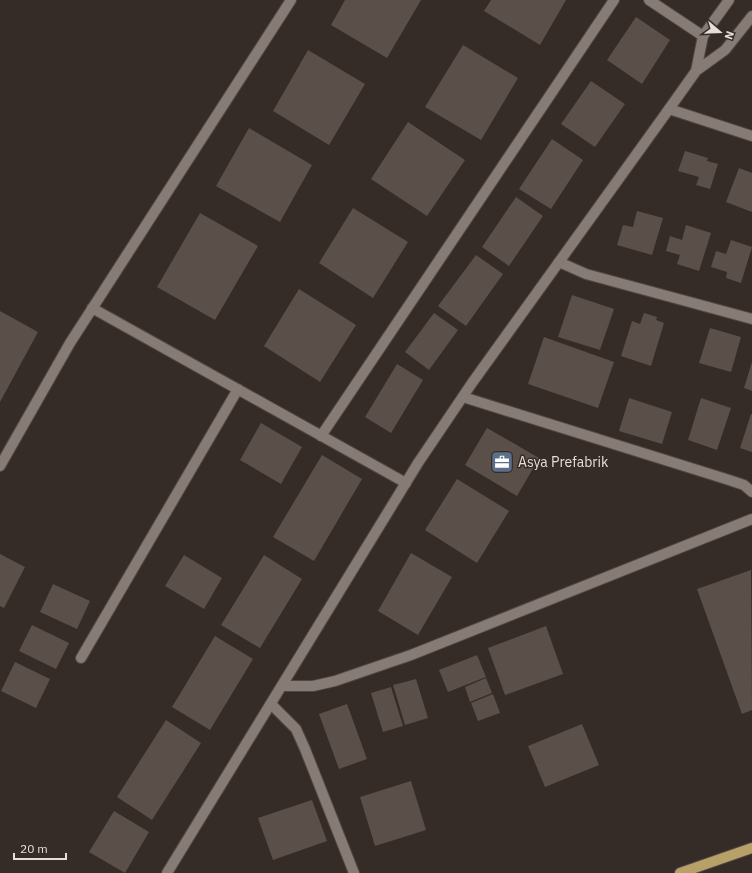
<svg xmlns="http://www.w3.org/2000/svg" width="752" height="873" font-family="'IBM Plex Sans',sans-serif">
  <rect width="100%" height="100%" fill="#362c27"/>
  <path fill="#5a4f49" d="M345,0H421L387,58L331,25Z
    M491,0H566L540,45L484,11Z
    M636,17L670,40L642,84L607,60Z
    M463,45L518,78L481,140L425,107Z
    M308,50L365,84L329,145L273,111Z
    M591,81L625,104L595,147L561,124Z
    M408,122L465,160L427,216L371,179Z
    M249,128L312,165L280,222L216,186Z
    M552,139L583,160L551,209L519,189Z
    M685,151L708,158L707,161L718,164L710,189L696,185L699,177L678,171Z
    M739,168L752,173V212L726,202Z
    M516,197L543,216L509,266L482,247Z
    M353,208L408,242L373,298L319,263Z
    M637,211L663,218L652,255L617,245L623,225L633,227Z
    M200,213L258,246L215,320L157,287Z
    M686,225L711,233L699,271L677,264L680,255L666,251L670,236L682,240Z
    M731,240L752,247L741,283L726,278L727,272L711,267L716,251L726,254Z
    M476,255L503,274L466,326L438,306Z
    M299,289L356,325L320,382L264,346Z
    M572,295L614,309L600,350L558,337Z
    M0,311L38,332L0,402Z
    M434,313L458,330L429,370L405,352Z
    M644,313L657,317L656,320L664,323L651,366L621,356L632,321L640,324Z
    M710,328L741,337L731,372L699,363Z
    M544,337L614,362L598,408L528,384Z
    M752,362V391L744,388Z
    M397,364L423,380L391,433L365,417Z
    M629,398L672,412L662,444L619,431Z
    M701,398L731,408L717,450L688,440Z
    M751,414H752V452L740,448Z
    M261,423L302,447L281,484L240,460Z
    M487,428L539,458L517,496L465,465Z
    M322,455L362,479L314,561L273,537Z
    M457,479L509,511L477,563L425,530Z
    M411,553L452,577L418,635L378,611Z
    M0,554L25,567L4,608L0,606Z
    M184,555L222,578L204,609L165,586Z
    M264,555L302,579L260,648L221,625Z
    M751,570L752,710L742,714L697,589Z
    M53,584L90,601L77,629L40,612Z
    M32,625L69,643L56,669L19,651Z
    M546,626L563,674L505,695L488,648Z
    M215,636L253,659L210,730L172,707Z
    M477,655L486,677L448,692L439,670Z
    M15,662L50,679L36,708L1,691Z
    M486,678L492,693L470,702L465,687Z
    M416,679L428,718L405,725L393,685Z
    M391,687L403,726L383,732L371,693Z
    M493,694L500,713L478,721L471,703Z
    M347,704L367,759L339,769L319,714Z
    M166,720L201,743L152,820L117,797Z
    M582,724L599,765L545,787L528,746Z
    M411,781L426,830L375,846L360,797Z
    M312,800L327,841L273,860L258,818Z
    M114,811L149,832L125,873L89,852Z"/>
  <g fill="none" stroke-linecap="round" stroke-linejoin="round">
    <g stroke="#514844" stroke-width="12">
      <path id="street" d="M649,0L703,36
        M669,109L752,136
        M559,262L586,274L752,319
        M92,308L406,483
        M463,397L726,479L744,485L752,492
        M321,436L614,0
        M0,466L70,343L291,0
        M81,658L238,389
        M282,686H313L335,681L411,655L752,519
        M271,704L296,729L305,749L354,873"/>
    </g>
    <g stroke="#514844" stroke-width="12">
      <path id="secondary" d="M696,71L703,36L729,0
        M167,873L418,463L472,383L669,109L696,71L725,50L752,16"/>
    </g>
    <g stroke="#514844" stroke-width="12">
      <path id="primary" d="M680,873L752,848"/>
    </g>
    <use href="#street" stroke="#877b75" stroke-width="10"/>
    <use href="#secondary" stroke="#877b75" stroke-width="10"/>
    <use href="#primary" stroke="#b8a169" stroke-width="10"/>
  </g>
  <defs>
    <g id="office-square" transform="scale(1.15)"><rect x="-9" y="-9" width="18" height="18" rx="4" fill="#5c6f8a" stroke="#362c27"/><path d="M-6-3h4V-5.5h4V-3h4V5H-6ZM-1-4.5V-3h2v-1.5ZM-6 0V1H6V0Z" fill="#fff"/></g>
  </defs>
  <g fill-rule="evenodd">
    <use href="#office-square" x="502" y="462"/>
  </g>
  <g text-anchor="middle" stroke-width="3" stroke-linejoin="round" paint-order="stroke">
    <g font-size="14" fill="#e4ddd9" stroke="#362c27" text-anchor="start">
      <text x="518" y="467">Asya Prefabrik</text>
    </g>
  </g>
  <g transform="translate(720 32) rotate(109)" stroke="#362c27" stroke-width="3" paint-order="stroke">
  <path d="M0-3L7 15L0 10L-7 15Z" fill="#e4ddd9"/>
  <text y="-6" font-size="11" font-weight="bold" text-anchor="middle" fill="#e4ddd9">N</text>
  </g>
  <path d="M14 853v6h52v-6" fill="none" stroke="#e4ddd9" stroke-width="2"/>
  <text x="20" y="853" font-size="12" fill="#e4ddd9" stroke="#362c27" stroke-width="3" paint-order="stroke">20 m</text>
</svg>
